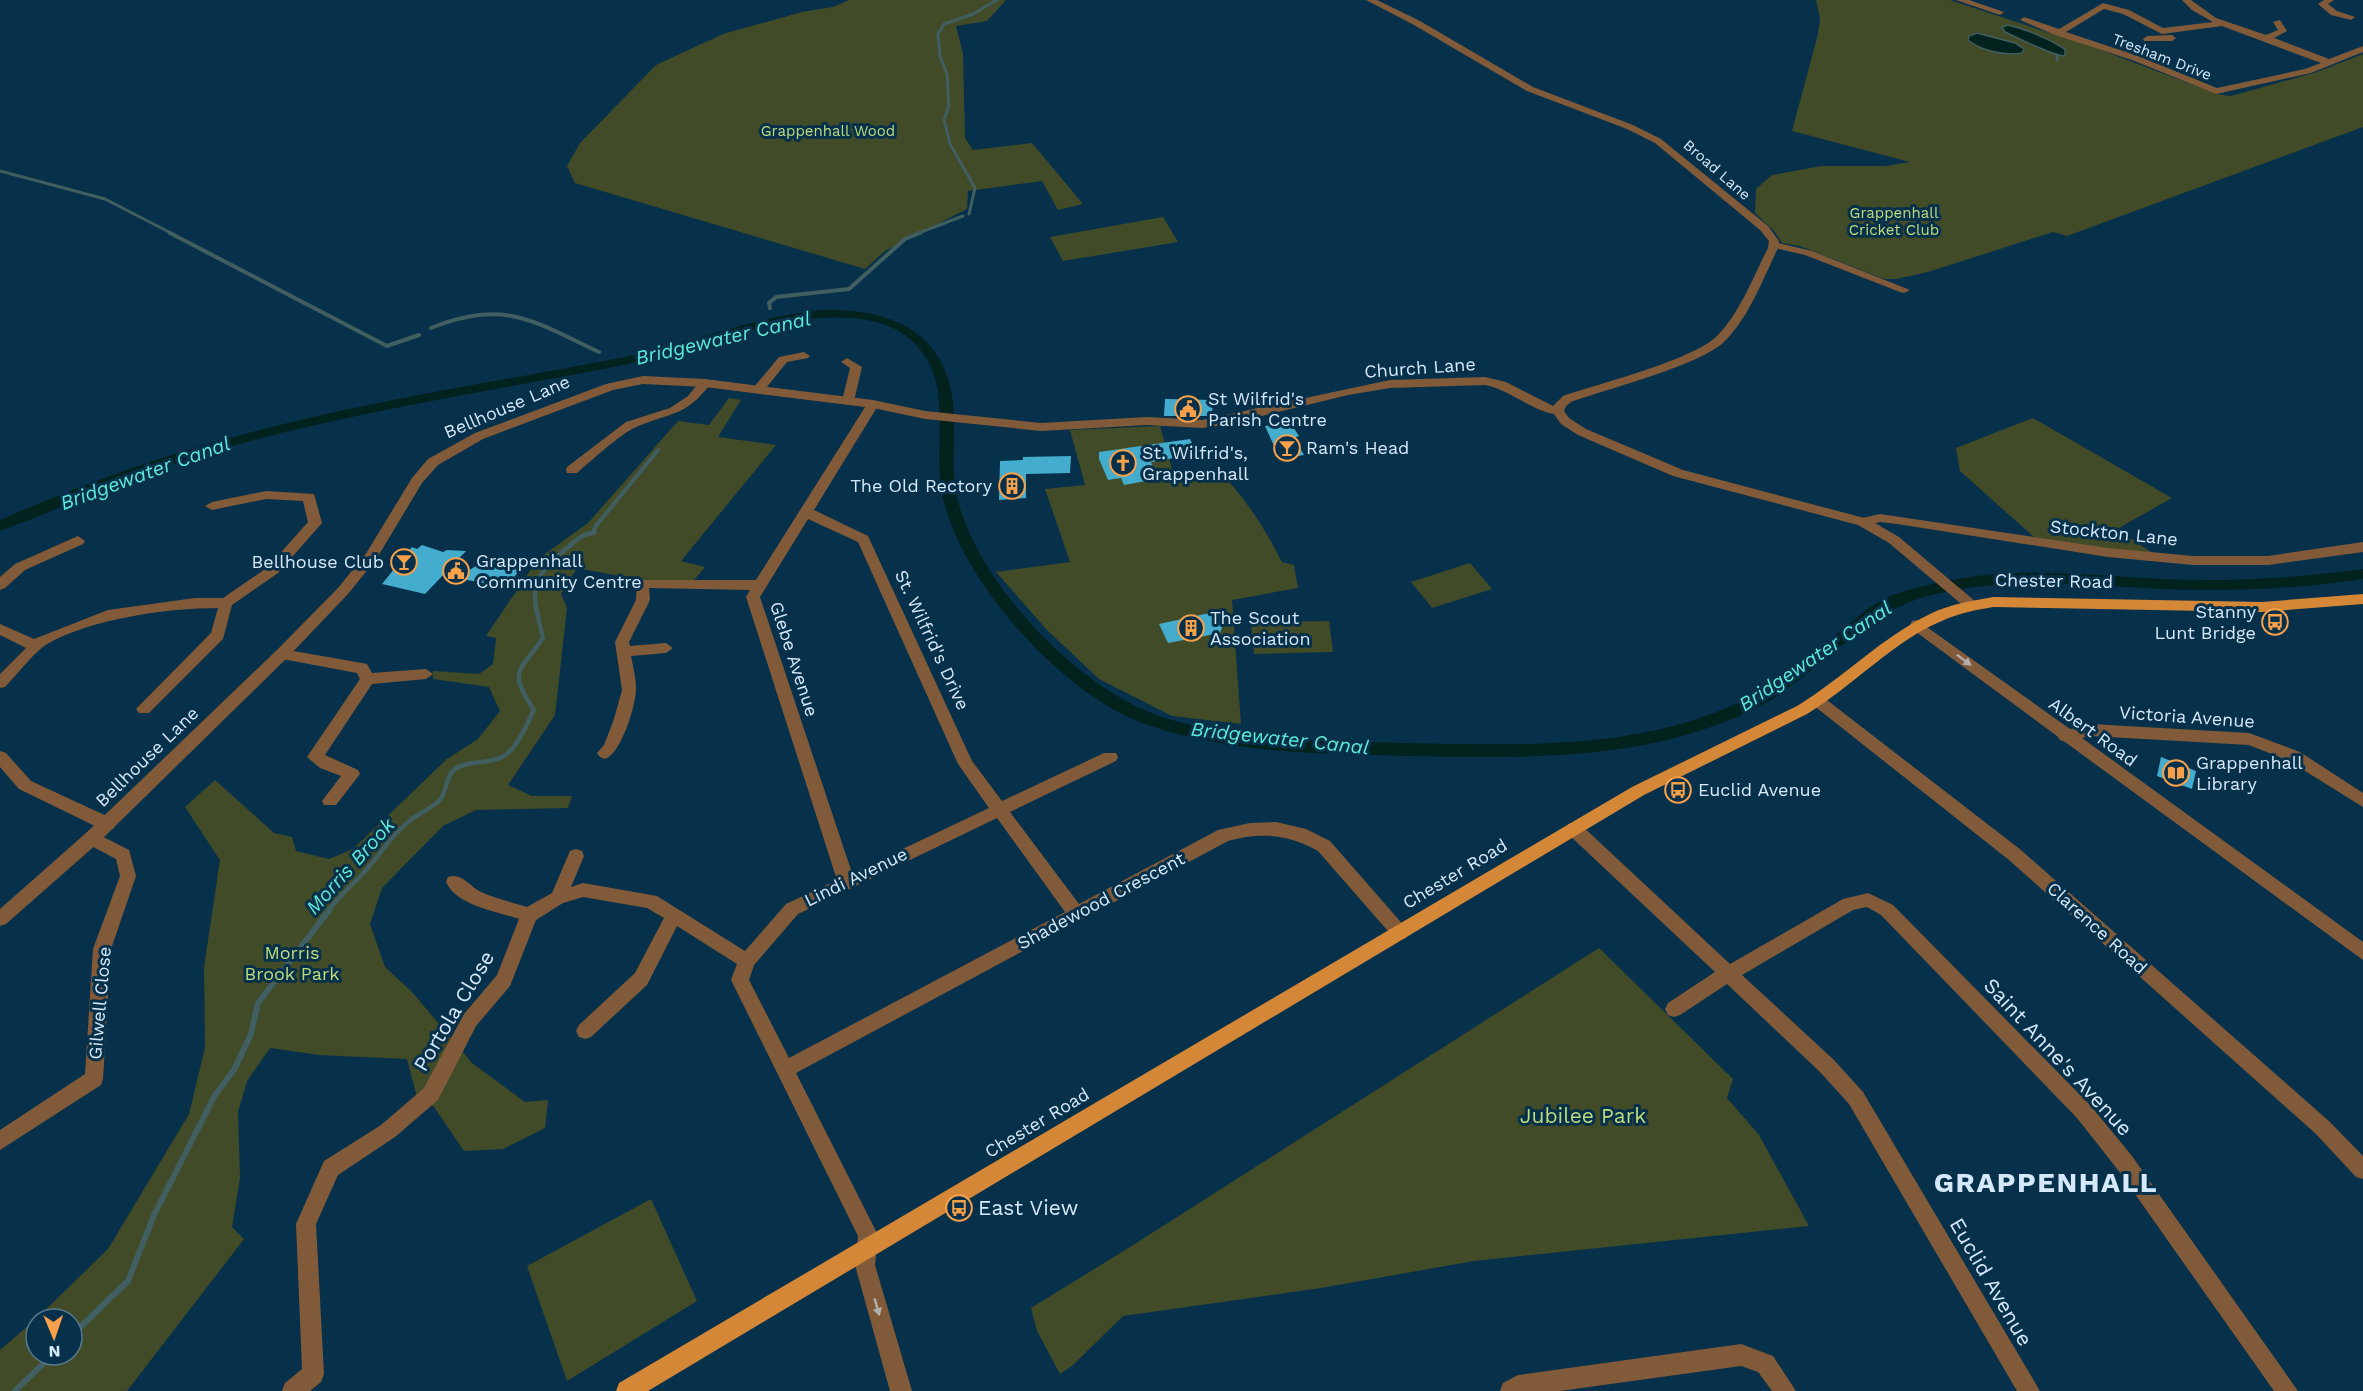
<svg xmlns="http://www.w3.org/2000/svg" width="2363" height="1391" font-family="'Work Sans',sans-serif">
  <rect width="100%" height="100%" fill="#07304a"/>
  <path fill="#414b27" d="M849,0H1006L987,21L956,26L963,54L965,138L973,150L1032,143L1083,204L1058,210L1042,181L968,191L967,209L885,251L865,269L575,183L567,166L580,143L656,65L723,34L802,12L833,7Z
    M1816,0H1950L2101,50L2217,94L2231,96L2317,72L2363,54V127L2067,236L2053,232L1928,272L1896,279H1884L1800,246L1782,243L1774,231L1755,213L1756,189L1772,175L1821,166H1886L1910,162L1792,131L1818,34L1820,19Z
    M1163,217L1178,242L1063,261L1050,237Z
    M729,398L741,400L718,437L776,445L681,561L705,567L694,580H641L577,568L561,594L567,608L555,715L508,785L532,796H572L568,808L476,810L443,826L382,888L370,924L385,967L412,992L472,1063L525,1102L548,1100L545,1128L503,1149L464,1151L434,1107L417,1097L407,1059L319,1055L270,1048L247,1081L238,1112L240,1178L232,1227L244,1239L127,1391H0V1350L36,1319V1355H72V1319H36L108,1249L189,1114L205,1048L204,967L220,860L185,807L215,780L274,833L292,837L296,851L329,859L353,849L447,759L478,739L500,711L489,687L433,679V671L479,674L493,664L496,638L486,636L538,559L588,523L678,421L709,425Z
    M2033,418L2172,498L2117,529L2151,552L2152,555L2035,538L1960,471L1956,448Z
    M1160,426L1175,480L1217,469C1245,497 1264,527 1282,562L1294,565L1298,588L1232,600L1241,724L1172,716L1099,679L1046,629L996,572L1070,562L1045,489L1085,485L1070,430Z
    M1470,563L1492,589L1432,608L1411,582Z
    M1329,621L1333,652L1254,654L1251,622Z
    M1599,948L1733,1079L1727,1098L1759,1135L1809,1226L1474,1261L1321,1288L1123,1316L1072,1366L1060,1374L1037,1331L1031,1308L1130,1247Z
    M651,1199L697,1301L567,1381L527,1266Z"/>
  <path fill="#02221e" stroke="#415e60" stroke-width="1.5" d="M2008,25C2029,30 2047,38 2065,49V56C2053,56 2018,38 2005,32L2002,27Z
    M1977,33L2015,43L2024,49L2022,53C2006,56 1981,51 1968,40L1969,36Z"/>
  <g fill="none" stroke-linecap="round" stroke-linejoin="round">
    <path stroke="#415e60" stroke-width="3" d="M2057,56V60
      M0,171L105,199L173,234
      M969,214L975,188L950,144L944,120L949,106L947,74L940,56L938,34L944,24L973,14L997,0
      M916,234L963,216"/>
    <path stroke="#415e60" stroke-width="4" d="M170,233L387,346L419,335
      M770,308L769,303L776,297L849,289L905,239L920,233
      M431,328C506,298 534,322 599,352
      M594,532L595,527L658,450"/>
    <path stroke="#415e60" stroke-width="4.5" d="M329,910C340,894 354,884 366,870C382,852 393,833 412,819C421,812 432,808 439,801C447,792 445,781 452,772C463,760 486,764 500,758C517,751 526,725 534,710C508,671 518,673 543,638C532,591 526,582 567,548C576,541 582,533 594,533V530"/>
    <path stroke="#415e60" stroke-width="6" d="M72,1335L128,1281L154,1215L215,1095L234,1070L251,1034L258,1003L330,909
      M15,1391L52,1355"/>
    <path fill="#02221e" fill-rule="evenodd" d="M822,310C895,308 951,334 954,415C955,442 951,470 957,497C977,584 1081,692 1165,718C1242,741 1323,741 1403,743C1514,745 1634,751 1738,703C1774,686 1806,660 1836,635C1850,624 1864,610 1880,601C1898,591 1921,587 1941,582C2019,566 2083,575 2161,579C2229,582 2296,578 2363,569V579C2296,589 2228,592 2161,589C2079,585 2014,576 1932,595C1862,611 1817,679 1752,710C1645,762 1523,758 1407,756C1340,754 1271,754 1205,740C1179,735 1152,728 1128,717C1052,681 959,577 942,494C932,443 956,380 911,340C887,319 853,316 822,318C760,321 699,349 638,362C498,391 353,410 215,451C141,472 72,504 0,531V520C76,487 154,458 234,437C360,402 491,383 620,358C687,345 755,316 822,310Z"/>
  </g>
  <path fill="#44accd" d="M1165,399L1213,400L1212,416H1164Z
    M1289,421L1299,436L1294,438L1304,455L1280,459L1265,426Z
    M1190,439L1197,454L1151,462L1157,479L1124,485L1121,478L1108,480L1099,459V452Z
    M1071,456L1070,473L1026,474V498L999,500L1000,461L1023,460V457Z
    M422,545L443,552L447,550L466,551L425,594L382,584L412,547L417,549Z
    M491,557L524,565L506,587L456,578Z
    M1223,610L1224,622L1220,633L1168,643L1159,624Z
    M2161,757L2196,771L2192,789L2157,776Z"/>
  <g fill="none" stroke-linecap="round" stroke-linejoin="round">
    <path fill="#815b39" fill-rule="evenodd" d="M1956,0H1969L2004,12L2000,15Z
      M2182,0H2191L2216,18L2266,35L2278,30L2273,22L2280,20L2287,31L2274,38L2329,59L2363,46V52L2311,73L2216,94L2132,60L2055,35L2020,20L2024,17L2059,29L2103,3L2129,10L2163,28L2213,22L2192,10ZM2104,9L2123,14L2162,34L2222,26L2321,63L2305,69L2217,88L2138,56L2066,32Z
      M2324,0H2334L2328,4L2337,11L2355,17L2351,20L2331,15L2318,4Z
      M2147,36L2172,35L2176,38L2172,41H2144L2143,39Z
      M1774,242L1812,251L1910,290L1904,293L1900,292L1805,255L1770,247L1769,245Z
      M804,352L810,356L808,358L787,362L762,393H754V387L779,357Z
      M847,358L862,367L854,401L848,405L842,401L850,368L841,362Z
      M705,379L711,383C686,417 671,412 636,427C619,435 592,460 577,473H567L566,470L567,467L626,422L670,408L688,396L701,380Z
      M873,400L879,404L814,510L868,536L972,761L1002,801L1104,753H1116L1118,757L1116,761L1010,812L1079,904L1218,830L1250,823L1276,822L1306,829L1330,841L1406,928L1409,933L1406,938L1400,940L1394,938L1318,851C1289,834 1260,832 1228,841L796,1073L878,1235L875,1265L912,1391H890L855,1265L858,1236L731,980L737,964L677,926L647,985L591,1037L585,1039L579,1037L576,1031L579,1025L635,973L664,918L647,908L583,897L563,903L536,920L510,986L476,1026L438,1100L395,1137L338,1175L316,1224L324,1374L321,1382L310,1391H282L285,1383L302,1369L296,1224L324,1161L381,1125L424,1088L464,1014L497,975L519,919C496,911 457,906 446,882L448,877C462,872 470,887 481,892C496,899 512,902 527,907L552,893L570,851L576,849L582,851L584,856L571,887L583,883L657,896L745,951L786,904L837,880L746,597L750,590L649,588L650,600L629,642L630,646L666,643L673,648L666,653L631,656C633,667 636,678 636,689C636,705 621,754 605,759L600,757L597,753L604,745L614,719L622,690L615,642L636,600L637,580H756L867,404ZM808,519L858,542L958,764L989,808L852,873L760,597ZM997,818L1065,912L789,1058L749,980L754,965L798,914Z
      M266,491L314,494L322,523L278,573L232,605L223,639L149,713H139L136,709L211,633L218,608C167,608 91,619 47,644C34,652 17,675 5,687L0,688V674L26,648L0,635V624L34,639L108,610L195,598H223L268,567L308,522L303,501L266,499L212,510L205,506L212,502Z
      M1880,514L2108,548L2193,556H2268L2363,542V552L2268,565H2193L2108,557L1897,524L1880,522L1863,526L1856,522L1858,519Z
      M78,536L85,541L83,544L25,570L5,588L0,590V577L15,564Z
      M1917,620L2070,729L2091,724L2249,733L2300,752L2363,793V807L2289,761L2249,745L2091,736L2082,738L2363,942V960L2065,742L2060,740L2057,736L1912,629L1910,625L1912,621Z
      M282,649L362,663L367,664L372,673L426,669L433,674L426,679L372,684L325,755L358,770L360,774L336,805H324L322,801L341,776L320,768L307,757L360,679L357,673L277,658L275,654Z
      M1818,695L1823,697L2021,850L2330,1122L2363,1156V1179L2356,1177L2316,1134L2009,860L1813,705L1810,701Z
      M0,751L6,753L31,781L113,819L115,824L113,829L107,831L101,829L19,789L0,767Z
      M1574,822L1580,824L1730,964L1843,899L1868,893L1893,905L2091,1106L2132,1156L2298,1391H2274L2118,1170L2077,1118L1881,915L1867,907L1853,910L1742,975L1834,1060L1863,1092L2040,1391H2017L1849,1104L1820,1072L1727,984L1680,1015L1674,1017L1668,1015L1665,1009L1668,1003L1715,972L1568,834L1566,829L1568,824Z
      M92,831L129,850L136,876L111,949L103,1079L101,1085L0,1150V1130L85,1074L93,949L120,876L116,859L86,843L84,838L86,833Z
      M1741,1344L1773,1356L1796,1391H1772L1758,1372L1741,1366L1560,1391H1500L1503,1383L1518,1375Z"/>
    <path fill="#815b39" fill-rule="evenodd" d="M1366,0H1377L1420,21L1533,87L1633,125L1661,139L1768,226L1779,241L1778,248C1763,279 1750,315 1726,340C1703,365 1606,389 1571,402L1566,406L1564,411L1569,418L1586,429L1683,470L1868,519L1899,537L1976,602L1978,605L1976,608H1966L1889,543L1858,525L1673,476L1578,435L1561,424L1554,414C1529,409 1510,390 1485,385L1390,388L1348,395L1225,425L1202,428L1147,425L1041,431L925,419L873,408L705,387L643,384L613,390L483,439L438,465L422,483L377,558L348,594L287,658L98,843L6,924L0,926V909L86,833L277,650L338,588L367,552L412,478L428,459L475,433L606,384L643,376L705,379L873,400L925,411L1041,423L1147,417L1202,420L1390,380L1485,377L1506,382L1553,406L1563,396C1598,384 1693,360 1717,336C1740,313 1753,277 1768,248L1769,241L1760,230L1655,143L1627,129L1527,91L1414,25Z"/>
    <path fill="#d58738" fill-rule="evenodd" d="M2363,594V604L2262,612L1993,607C1976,610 1960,613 1944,620C1896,639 1853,686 1807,714L1644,795L648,1391H616L619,1383L1632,787L1797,706C1843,678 1882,637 1930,614C1950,604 1972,601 1993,597L2262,602Z"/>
  </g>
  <defs><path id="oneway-solid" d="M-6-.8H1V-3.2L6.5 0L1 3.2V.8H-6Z" transform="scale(1.5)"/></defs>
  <g fill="#b3b0ad">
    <use href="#oneway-solid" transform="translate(1964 660) rotate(37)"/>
    <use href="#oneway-solid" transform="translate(877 1307) rotate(74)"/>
  </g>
  <defs>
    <g id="civic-ring" transform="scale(1.35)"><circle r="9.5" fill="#07304a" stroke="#f8a14a" stroke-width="1.5"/><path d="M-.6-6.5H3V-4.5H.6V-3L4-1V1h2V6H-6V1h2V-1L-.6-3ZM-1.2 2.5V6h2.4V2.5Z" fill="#f8a14a"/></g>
    <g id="bar-ring" transform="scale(1.35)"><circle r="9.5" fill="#07304a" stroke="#f8a14a" stroke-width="1.5"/><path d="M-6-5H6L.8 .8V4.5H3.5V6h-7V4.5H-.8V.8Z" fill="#f8a14a"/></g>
    <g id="church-ring" transform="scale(1.35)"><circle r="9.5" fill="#07304a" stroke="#f8a14a" stroke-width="1.5"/><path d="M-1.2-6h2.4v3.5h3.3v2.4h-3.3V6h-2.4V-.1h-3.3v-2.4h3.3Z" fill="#f8a14a"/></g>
    <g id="building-ring" transform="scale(1.35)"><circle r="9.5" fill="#07304a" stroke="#f8a14a" stroke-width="1.5"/><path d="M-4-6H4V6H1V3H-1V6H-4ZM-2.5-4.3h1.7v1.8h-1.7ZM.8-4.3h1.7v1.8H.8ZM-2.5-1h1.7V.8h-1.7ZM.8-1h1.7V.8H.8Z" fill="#f8a14a"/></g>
    <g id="bus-ring" transform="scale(1.35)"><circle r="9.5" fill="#07304a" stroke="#f8a14a" stroke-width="1.5"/><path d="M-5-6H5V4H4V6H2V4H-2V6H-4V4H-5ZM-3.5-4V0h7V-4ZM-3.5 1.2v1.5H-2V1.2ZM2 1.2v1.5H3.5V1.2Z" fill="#f8a14a"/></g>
    <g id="library-ring" transform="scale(1.35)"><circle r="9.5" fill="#07304a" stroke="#f8a14a" stroke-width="1.5"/><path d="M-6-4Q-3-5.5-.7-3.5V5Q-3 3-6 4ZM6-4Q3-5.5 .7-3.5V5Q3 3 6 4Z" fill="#f8a14a"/></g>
  </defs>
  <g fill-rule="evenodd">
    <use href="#civic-ring" x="1188" y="409"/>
    <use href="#bar-ring" x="1287" y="448"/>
    <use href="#church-ring" x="1123" y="463"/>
    <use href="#building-ring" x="1012" y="486"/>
    <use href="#bar-ring" x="404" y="562"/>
    <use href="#civic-ring" x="456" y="571"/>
    <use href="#bus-ring" x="2275" y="622"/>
    <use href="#building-ring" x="1191" y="628"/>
    <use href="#library-ring" x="2176" y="773"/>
    <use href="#bus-ring" x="1678" y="790"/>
    <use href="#bus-ring" x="959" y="1208"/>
  </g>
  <g text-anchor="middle" stroke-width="6" stroke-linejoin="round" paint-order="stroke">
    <g font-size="15" fill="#d5e9fa" stroke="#07304a">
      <text transform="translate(2162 57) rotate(21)" y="5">Tresham Drive</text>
      <text transform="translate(1717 170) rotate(41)" y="5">Broad Lane</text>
    </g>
    <g font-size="15" fill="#bfdb7b" stroke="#07304a">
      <text x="828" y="136">Grappenhall Wood</text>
      <text x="1894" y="218">Grappenhall<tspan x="1894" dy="17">Cricket Club</tspan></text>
    </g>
    <g font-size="18" fill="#d5e9fa" stroke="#07304a">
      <text transform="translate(1420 368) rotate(-4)" y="6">Church Lane</text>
      <text transform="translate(507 407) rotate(-23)" y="6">Bellhouse Lane</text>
      <text transform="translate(2114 533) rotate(6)" y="6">Stockton Lane</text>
      <text transform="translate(2054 581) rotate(1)" y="6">Chester Road</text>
      <text transform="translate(932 640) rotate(65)" y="6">St. Wilfrid's Drive</text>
      <text transform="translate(794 659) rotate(72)" y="6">Glebe Avenue</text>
      <text transform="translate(2187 717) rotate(4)" y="6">Victoria Avenue</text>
      <text transform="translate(2093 732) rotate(36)" y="6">Albert Road</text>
      <text transform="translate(147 757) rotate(-44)" y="6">Bellhouse Lane</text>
      <text transform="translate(1455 874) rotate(-31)" y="6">Chester Road</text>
      <text transform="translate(856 877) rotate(-26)" y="6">Lindi Avenue</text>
      <text transform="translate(1101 901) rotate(-28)" y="6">Shadewood Crescent</text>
      <text transform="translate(2097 928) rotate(42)" y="6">Clarence Road</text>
      <text transform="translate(100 1003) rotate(-85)" y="6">Gilwell Close</text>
      <text transform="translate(1037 1123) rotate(-31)" y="6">Chester Road</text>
    </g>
    <g font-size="18" fill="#d5e9fa" stroke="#07304a" text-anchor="start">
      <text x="1208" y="405">St Wilfrid's<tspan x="1208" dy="21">Parish Centre</tspan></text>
      <text x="1306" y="454">Ram's Head</text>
      <text x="1142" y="459">St. Wilfrid's,<tspan x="1142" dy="21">Grappenhall</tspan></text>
      <text x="992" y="492" text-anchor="end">The Old Rectory</text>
      <text x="476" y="567">Grappenhall<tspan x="476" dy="21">Community Centre</tspan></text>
      <text x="384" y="568" text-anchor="end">Bellhouse Club</text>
      <text x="2256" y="618" text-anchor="end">Stanny<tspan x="2256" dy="21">Lunt Bridge</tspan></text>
      <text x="1210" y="624">The Scout<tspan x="1210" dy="21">Association</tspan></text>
      <text x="2196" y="769">Grappenhall<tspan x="2196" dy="21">Library</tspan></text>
      <text x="1698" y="796">Euclid Avenue</text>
    </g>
    <g font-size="18" fill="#bfdb7b" stroke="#07304a">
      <text x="292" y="959">Morris<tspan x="292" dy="21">Brook Park</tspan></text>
    </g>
    <g font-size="20" font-style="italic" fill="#5bebd7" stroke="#07304a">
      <text transform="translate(723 338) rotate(-13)" y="7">Bridgewater Canal</text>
      <text transform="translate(145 473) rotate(-20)" y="7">Bridgewater Canal</text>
      <text transform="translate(1815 656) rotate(-34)" y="7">Bridgewater Canal</text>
      <text transform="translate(1280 738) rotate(6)" y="7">Bridgewater Canal</text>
      <text transform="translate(350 866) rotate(-48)" y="7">Morris Brook</text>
    </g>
    <g font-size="21" fill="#d5e9fa" stroke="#07304a">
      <text transform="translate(454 1011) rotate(-59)" y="7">Portola Close</text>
      <text transform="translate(2058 1057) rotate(47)" y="7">Saint Anne's Avenue</text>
      <text transform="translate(1991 1282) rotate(60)" y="7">Euclid Avenue</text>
    </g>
    <g font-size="21" fill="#bfdb7b" stroke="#07304a">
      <text x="1583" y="1123">Jubilee Park</text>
    </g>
    <g font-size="21" fill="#d5e9fa" stroke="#07304a" text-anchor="start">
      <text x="978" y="1215">East View</text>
    </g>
    <g font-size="28" font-weight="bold" letter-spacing="1.5" fill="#d5e9fa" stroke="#07304a">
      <text x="2046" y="1192">GRAPPENHALL</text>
    </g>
  </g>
  <g transform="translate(54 1337) rotate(178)"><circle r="28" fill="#07304a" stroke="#597a90" stroke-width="1.5"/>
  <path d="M0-4.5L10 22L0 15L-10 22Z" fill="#f8a14a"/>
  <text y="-9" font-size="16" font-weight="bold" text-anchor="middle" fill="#d5e9fa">N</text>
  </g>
</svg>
